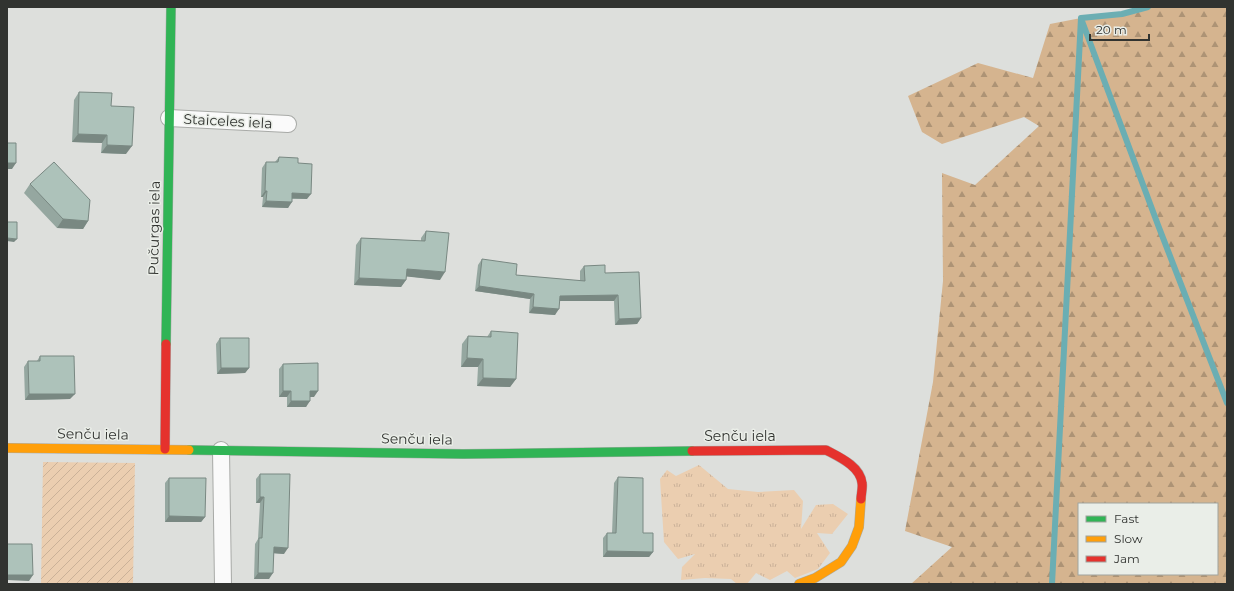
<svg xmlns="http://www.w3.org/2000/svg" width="1234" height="591" font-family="Montserrat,sans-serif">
  <defs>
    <pattern id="grass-tufts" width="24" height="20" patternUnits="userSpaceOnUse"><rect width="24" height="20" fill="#ebceb0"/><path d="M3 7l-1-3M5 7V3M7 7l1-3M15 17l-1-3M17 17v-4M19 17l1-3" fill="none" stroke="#cab198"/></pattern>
    <pattern id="forest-firs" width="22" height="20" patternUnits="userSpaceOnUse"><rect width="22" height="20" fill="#d5b48f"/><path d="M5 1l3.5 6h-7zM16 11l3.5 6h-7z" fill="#ad9375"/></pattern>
    <pattern id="garden-furrows" width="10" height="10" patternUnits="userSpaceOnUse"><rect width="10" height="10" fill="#ebceb0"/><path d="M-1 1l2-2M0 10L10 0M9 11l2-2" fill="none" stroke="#cab198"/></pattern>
  </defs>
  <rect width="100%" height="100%" fill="#dddfdc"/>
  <path fill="url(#grass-tufts)" d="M699,465L728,489L758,492L794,490L803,501L801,529L816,505L833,504L848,514L832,534L817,533L830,553L818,569L795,578L787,571L770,580L756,573L747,584H737L731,579L705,578L681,580L682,567L695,554L678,559L664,542L660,479L667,470L676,476Z"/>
  <path fill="url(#forest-firs)" fill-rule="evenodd" d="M1148,7H1227V584H911L952,547L905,531L933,382L943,281L942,173L975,185L1039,126L1024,117L942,144L922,132L908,96L978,63L1033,78L1050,24L1081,18L1122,14ZM1079,504H1217V574H1079Z"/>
  <path fill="url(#garden-furrows)" d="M43,462L135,463L133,584H41Z"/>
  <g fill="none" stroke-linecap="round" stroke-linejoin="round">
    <path stroke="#6baeb3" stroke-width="6" d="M1081,18L1122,14L1148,7
      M1082,21L1158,225L1227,403
      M1052,584L1081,18"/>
    <g stroke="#a8aaa7" stroke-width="18">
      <path id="street" d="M169,118L288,124
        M221,450L223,584"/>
    </g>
    <g stroke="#a8aaa7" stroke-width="10">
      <path id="fast" d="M166,344L171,7
        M189,450L463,454L692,451"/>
    </g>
    <g stroke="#a8aaa7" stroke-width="10">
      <path id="slow" d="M7,448L189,450
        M799,584L815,578L841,562L852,546L859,527L861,499"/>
    </g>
    <g stroke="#a8aaa7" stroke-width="10">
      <path id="jam" d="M165,449L166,344
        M692,451L826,450C839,457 860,466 862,483C863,488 861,494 861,499"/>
    </g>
    <use href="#street" stroke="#fafafa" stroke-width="16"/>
    <use href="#fast" stroke="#30b455" stroke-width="9"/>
    <use href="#slow" stroke="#ff9f0a" stroke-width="9"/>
    <use href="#jam" stroke="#e5322d" stroke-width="9"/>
  </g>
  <path fill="#95a7a0" d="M79,92L111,106L126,154L101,153L102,143L72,142L74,100Z
    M279,157L298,163L307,199H292L288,208L262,207L263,197H261L262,168L266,162H275Z
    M30,184L88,221L83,229L57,228L24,193Z
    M426,231L440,280L406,276V280L401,287L354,285L356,245L361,238L421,241V238Z
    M482,259L516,275L580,281V271L584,266L605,273L641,318L637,324L615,325L614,301H559L555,315L529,313L530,299L475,291L478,265Z
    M491,331L516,379L510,387L477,386L478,367H461L462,344L468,336L487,337Z
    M220,338L249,368L245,373L217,374L216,344Z
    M40,356L70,399L25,400L24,367L28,361H37Z
    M283,364L314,397H310L306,407H287V397H279V369Z
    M260,474L284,554L274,553L269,579H254L255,544L258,539L260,503H256V479Z
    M618,477L643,533L653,552L649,557H603V538L607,533H612L614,483Z
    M169,478L205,517L201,522H165V483Z"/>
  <path fill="#798882" d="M78,134L107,135L102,143L72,142Z
    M107,145L132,146L126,154L101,153Z
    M7,163H16L12,169H7Z
    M265,191H267L263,197H261Z
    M292,193L311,194L307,199L288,198Z
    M266,201L292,202L288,208L262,207Z
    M63,219L88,221L83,229L57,228Z
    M7,238L17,239L14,242L7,241Z
    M407,269L445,272L440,280L402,276Z
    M359,278L406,280L401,287L354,285Z
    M479,286L534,294L530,299L475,291Z
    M618,295L614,301H556L560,296Z
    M533,307L559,309L555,315L529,313Z
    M641,318L637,324L615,325L619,319Z
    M467,358L483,359L478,367H461Z
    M221,368H249L245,373L217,374Z
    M483,378L516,379L510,387L477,386Z
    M283,391H291L287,397H279Z
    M310,391H318L314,397H306Z
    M29,394H75L70,399L25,400Z
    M291,401H310L306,407H287Z
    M260,497H264L260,503H256Z
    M169,516L205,517L201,522H165Z
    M274,547L288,548L284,554L270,553Z
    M607,551L653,552L649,557H603Z
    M258,573H273L269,579H254Z
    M7,575H33L29,581L7,580Z"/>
  <path fill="#adc2ba" stroke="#798882" d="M79,92L112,93L111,106L134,107L132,146L107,145V135L78,134Z
    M7,143H16V163H7Z
    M279,157L298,158V163L312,164L311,194L292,193V202L266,201L267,191H265L266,162H278Z
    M54,162L90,200L88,221L63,219L30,184Z
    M7,222H17V239L7,238Z
    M426,231L449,233L445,272L407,269L406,280L359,278L361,238L425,241Z
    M482,259L517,264L516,275L585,281L584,266L605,265V273L639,272L641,318L619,319L618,295L560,296L559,309L533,307L534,294L479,286Z
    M491,331L518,333L516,379L483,378V359L467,358L468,336L491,337Z
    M220,338H249V368H221Z
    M40,356H74L75,394H29L28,361H40Z
    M318,363V391H310V401H291V391H283V364Z
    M260,474H290L288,548L274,547L273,573H258L259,538H262L264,497H260Z
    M618,477L643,478V533H653V552L607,551V533H616Z
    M169,478H206L205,517L169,516Z
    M7,544H32L33,575H7Z"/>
  <g text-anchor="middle" stroke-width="3" stroke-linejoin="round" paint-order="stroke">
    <g font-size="14" fill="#313330" stroke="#eaeee8">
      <text transform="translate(228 121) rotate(3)" y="5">Staiceles iela</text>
      <text transform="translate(154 228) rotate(-89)" y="5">Pučurgas iela</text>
      <text transform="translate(93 434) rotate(1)" y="5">Senču iela</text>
      <text x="740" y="441">Senču iela</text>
      <text transform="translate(417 439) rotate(1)" y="5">Senču iela</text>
    </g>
  </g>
  <rect width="1234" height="591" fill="none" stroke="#313330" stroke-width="16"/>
  <rect x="1078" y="503" width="140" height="72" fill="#eaeee8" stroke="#a0a39e"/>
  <rect x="1086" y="516" width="20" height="6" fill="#30b455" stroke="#a0a39e"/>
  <text x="1114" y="523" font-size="12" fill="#313330">Fast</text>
  <rect x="1086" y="536" width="20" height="6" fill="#ff9f0a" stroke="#a0a39e"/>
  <text x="1114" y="543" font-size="12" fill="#313330">Slow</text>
  <rect x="1086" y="556" width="20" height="6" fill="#e5322d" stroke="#a0a39e"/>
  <text x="1114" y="563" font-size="12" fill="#313330">Jam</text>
  <path d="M1090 34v6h59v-6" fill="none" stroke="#313330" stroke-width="2"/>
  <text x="1096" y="34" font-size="12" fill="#313330" stroke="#eaeee8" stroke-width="3" paint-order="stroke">20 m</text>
</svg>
